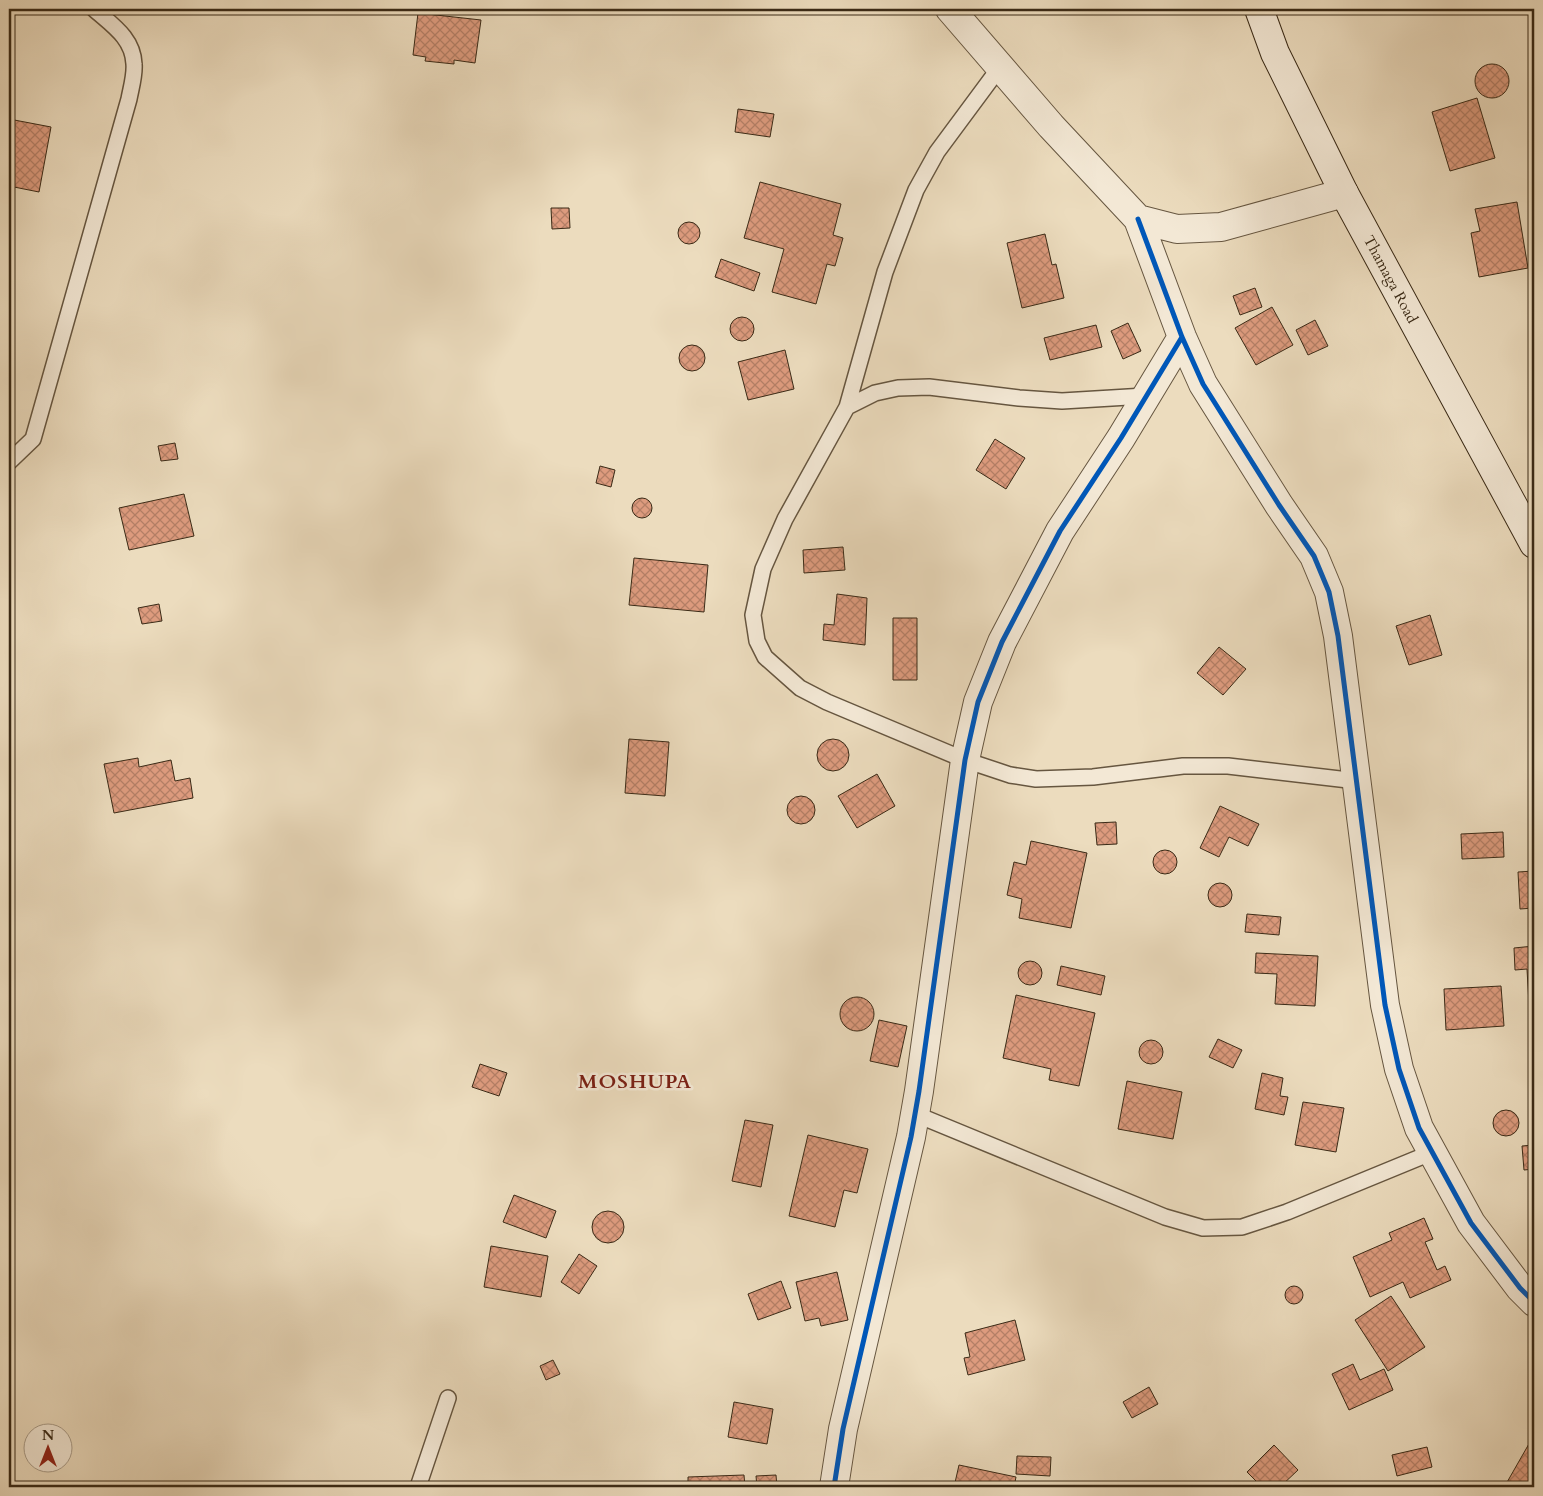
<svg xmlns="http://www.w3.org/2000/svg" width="1543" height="1496" font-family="Cardo,serif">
  <defs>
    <pattern id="building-cross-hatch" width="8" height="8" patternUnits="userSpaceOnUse" patternTransform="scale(1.25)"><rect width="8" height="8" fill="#dd9b7e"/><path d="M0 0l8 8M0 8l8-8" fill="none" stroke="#b47f66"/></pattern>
  </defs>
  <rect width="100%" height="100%" fill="#ecdcbe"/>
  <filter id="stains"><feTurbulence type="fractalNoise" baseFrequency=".004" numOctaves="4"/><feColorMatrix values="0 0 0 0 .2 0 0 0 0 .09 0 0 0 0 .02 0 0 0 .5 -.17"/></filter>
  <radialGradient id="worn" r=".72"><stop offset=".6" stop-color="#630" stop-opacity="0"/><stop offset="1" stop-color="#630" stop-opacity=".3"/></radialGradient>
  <path fill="url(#building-cross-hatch)" stroke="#3a2a16" d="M418,13L481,20L475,63L454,60V64L425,61L426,57L413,55Z
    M1475 81a17 17 0 1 1 34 0a17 17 0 1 1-34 0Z
    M1477,98L1495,158L1450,171L1432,112Z
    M738,109L774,114L770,137L735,132Z
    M9,119L51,127L39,192L9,186Z
    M760,182L841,204L833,235L843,238L835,266L827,264L816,304L772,292L784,249L744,238Z
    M1517,202L1528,268L1479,277L1471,233L1480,231L1475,209Z
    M551,208H569L570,228L552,229Z
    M678 233a11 11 0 1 1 22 0a11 11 0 1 1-22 0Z
    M1045,234L1052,265L1056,264L1064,298L1022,308L1007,243Z
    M721,259L760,273L754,291L715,277Z
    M1255,288L1262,307L1240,315L1233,296Z
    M1272,307L1293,345L1256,365L1235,328Z
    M730 329a12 12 0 1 1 24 0a12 12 0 1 1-24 0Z
    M1315,320L1328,346L1308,355L1296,330Z
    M1128,323L1141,351L1123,359L1111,331Z
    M1096,325L1102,347L1050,360L1044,338Z
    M679 358a13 13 0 1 1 26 0a13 13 0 1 1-26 0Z
    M785,350L794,389L748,400L738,362Z
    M995,439L1025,458L1006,489L976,470Z
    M175,443L178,459L161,461L158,446Z
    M600,466L615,470L611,487L596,483Z
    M184,494L194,536L129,550L119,508Z
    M632 508a10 10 0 1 1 20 0a10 10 0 1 1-20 0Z
    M843,547L845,570L804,573L803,550Z
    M634,558L708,565L704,612L629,605Z
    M837,594L867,598L865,645L823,640L824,624L834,625Z
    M159,604L162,621L142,624L138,608Z
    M1430,615L1442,655L1409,665L1396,626Z
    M893,618H917V680H893Z
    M1219,647L1246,669L1223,695L1197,673Z
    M629,739L669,742L665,796L625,793Z
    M817 755a16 16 0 1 1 32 0a16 16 0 1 1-32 0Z
    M138,758L139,767L171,760L175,781L190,778L193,798L114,813L104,764Z
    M877,774L895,806L857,828L838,796Z
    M787 810a14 14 0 1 1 28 0a14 14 0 1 1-28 0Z
    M1220,806L1259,824L1248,846L1229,837L1219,857L1200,848Z
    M1116,822L1117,844L1097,845L1095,823Z
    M1503,832L1504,857L1462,859L1461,834Z
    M1031,841L1087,853L1071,928L1019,918L1022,899L1007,895L1014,862L1026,865Z
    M1153 862a12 12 0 1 1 24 0a12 12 0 1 1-24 0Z
    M1534,871V908L1520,909L1518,872Z
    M1208 895a12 12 0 1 1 24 0a12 12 0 1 1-24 0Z
    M1247,914L1281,917L1279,935L1245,932Z
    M1534,946V1022H1530L1527,969L1515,970L1514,948Z
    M1256,953L1318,956L1315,1006L1275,1004L1277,974L1255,973Z
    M1018 973a12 12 0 1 1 24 0a12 12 0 1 1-24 0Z
    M1061,966L1105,976L1101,995L1057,985Z
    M1501,986L1504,1026L1446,1030L1444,989Z
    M1016,995L1095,1013L1079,1086L1049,1080L1051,1069L1003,1058Z
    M840 1014a17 17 0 1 1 34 0a17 17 0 1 1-34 0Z
    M879,1020L907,1026L898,1067L870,1061Z
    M1218,1039L1242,1050L1233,1068L1209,1057Z
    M1139 1052a12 12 0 1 1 24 0a12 12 0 1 1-24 0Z
    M480,1064L507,1073L499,1096L472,1087Z
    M1262,1073L1283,1078L1280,1096L1288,1097L1284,1115L1255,1109Z
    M1127,1081L1182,1092L1173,1139L1118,1129Z
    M1303,1102L1344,1108L1336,1152L1295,1145Z
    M1493 1123a13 13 0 1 1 26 0a13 13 0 1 1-26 0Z
    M745,1120L773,1125L761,1187L732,1181Z
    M808,1135L868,1149L857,1193L844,1190L835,1227L789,1216Z
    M1534,1145V1169L1524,1170L1522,1146Z
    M514,1195L556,1211L546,1238L503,1222Z
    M592 1227a16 16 0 1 1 32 0a16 16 0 1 1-32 0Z
    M1424,1218L1433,1239L1425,1242L1437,1270L1445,1266L1451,1280L1410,1298L1403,1282L1370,1297L1353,1257L1392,1240L1389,1233Z
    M491,1246L548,1256L541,1297L484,1287Z
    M579,1254L597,1266L579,1294L561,1282Z
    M837,1272L848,1320L821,1326L819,1318L805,1321L796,1282Z
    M781,1281L791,1308L758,1320L748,1294Z
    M1285 1295a9 9 0 1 1 18 0a9 9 0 1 1-18 0Z
    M1391,1296L1425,1347L1388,1371L1355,1320Z
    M1015,1320L1025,1360L968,1375L964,1358L970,1357L965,1333Z
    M553,1360L560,1374L546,1380L540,1366Z
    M1353,1364L1360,1380L1384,1369L1393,1390L1349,1410L1332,1374Z
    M1149,1387L1158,1404L1132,1418L1123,1402Z
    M734,1402L773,1409L767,1444L728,1437Z
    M1530,1442L1534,1444V1481L1531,1487H1511L1506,1484Z
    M1274,1445L1298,1470L1280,1487H1262L1247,1472Z
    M1427,1447L1432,1467L1397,1476L1392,1455Z
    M1017,1456L1051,1457L1050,1476L1016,1474Z
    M959,1465L1016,1477L1014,1487H954Z
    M744,1475L745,1487H688V1477Z
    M776,1475L777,1487H757L756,1476Z"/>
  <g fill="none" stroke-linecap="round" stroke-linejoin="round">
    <g stroke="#665640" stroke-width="18">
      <path id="service" d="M1000,67L937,152L916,190L885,272L847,407L785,519L763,569L753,615L757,641L765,657L800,688L827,702L965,760L1010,775L1036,779L1093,777L1183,766H1228L1357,781
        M847,407L875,393L898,388L929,387L1019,398L1062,401L1145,396
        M9,462L33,439L129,99C131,88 135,75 134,64C133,38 112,25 94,9
        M915,1114L1165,1217L1203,1228L1242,1227L1287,1212L1433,1152
        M418,1487L448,1398"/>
    </g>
    <g stroke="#665640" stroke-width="30">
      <path id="minor" d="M950,9L1051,126L1138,219L1177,229L1221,227L1344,193
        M1138,219L1182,337L1203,384L1279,505L1314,556L1329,592L1338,636L1385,1005L1399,1069L1419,1128L1471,1223L1520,1288L1534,1302
        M834,1487L843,1429L911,1137L919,1091L965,760L978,702L1002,642L1060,531L1121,438L1182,337"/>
    </g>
    <g stroke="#3a2a16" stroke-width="30">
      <g id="secondary">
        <path id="s1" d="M1259,9L1275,53L1344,193L1534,544"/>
      </g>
    </g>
    <use href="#service" stroke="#f3e8d5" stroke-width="15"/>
    <use href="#minor" stroke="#f3e8d5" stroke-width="28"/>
    <use href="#secondary" stroke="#f3e8d5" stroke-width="28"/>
    <g stroke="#f3e8d5" stroke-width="8">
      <path id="cycleway" d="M1138,219L1182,337L1203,384L1279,505L1314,556L1329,592L1338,636L1385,1005L1399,1069L1419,1128L1471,1223L1520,1288L1534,1302
        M834,1487L843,1429L911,1137L919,1091L965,760L978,702L1002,642L1060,531L1121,438L1182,337"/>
    </g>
    <use href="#cycleway" stroke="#0057b8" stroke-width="5"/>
  </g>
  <g text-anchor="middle" stroke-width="5" stroke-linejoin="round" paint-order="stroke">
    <g font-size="15" fill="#3a2a16" stroke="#f3e8d5">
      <text dy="5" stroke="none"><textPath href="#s1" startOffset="301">Thamaga Road</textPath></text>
    </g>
    <g font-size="20" font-weight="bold" letter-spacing="1" fill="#7a1f14" stroke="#f3e8d5">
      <text x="635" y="1088">MOSHUPA</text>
    </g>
  </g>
  <rect width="1543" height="1496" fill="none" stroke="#ecdcbe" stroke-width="30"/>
  <rect x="10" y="10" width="1523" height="1476" fill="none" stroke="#3a2a16" stroke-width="2.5"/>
  <rect x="15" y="15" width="1513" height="1466" fill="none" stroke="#3a2a16"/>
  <g transform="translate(48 1448)"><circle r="24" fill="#f3e8d5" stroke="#a99c89"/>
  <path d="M0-4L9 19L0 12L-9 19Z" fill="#8f2418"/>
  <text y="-8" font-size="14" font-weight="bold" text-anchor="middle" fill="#3a2a16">N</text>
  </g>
  <rect width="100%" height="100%" filter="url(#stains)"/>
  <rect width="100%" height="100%" fill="url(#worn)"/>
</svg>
